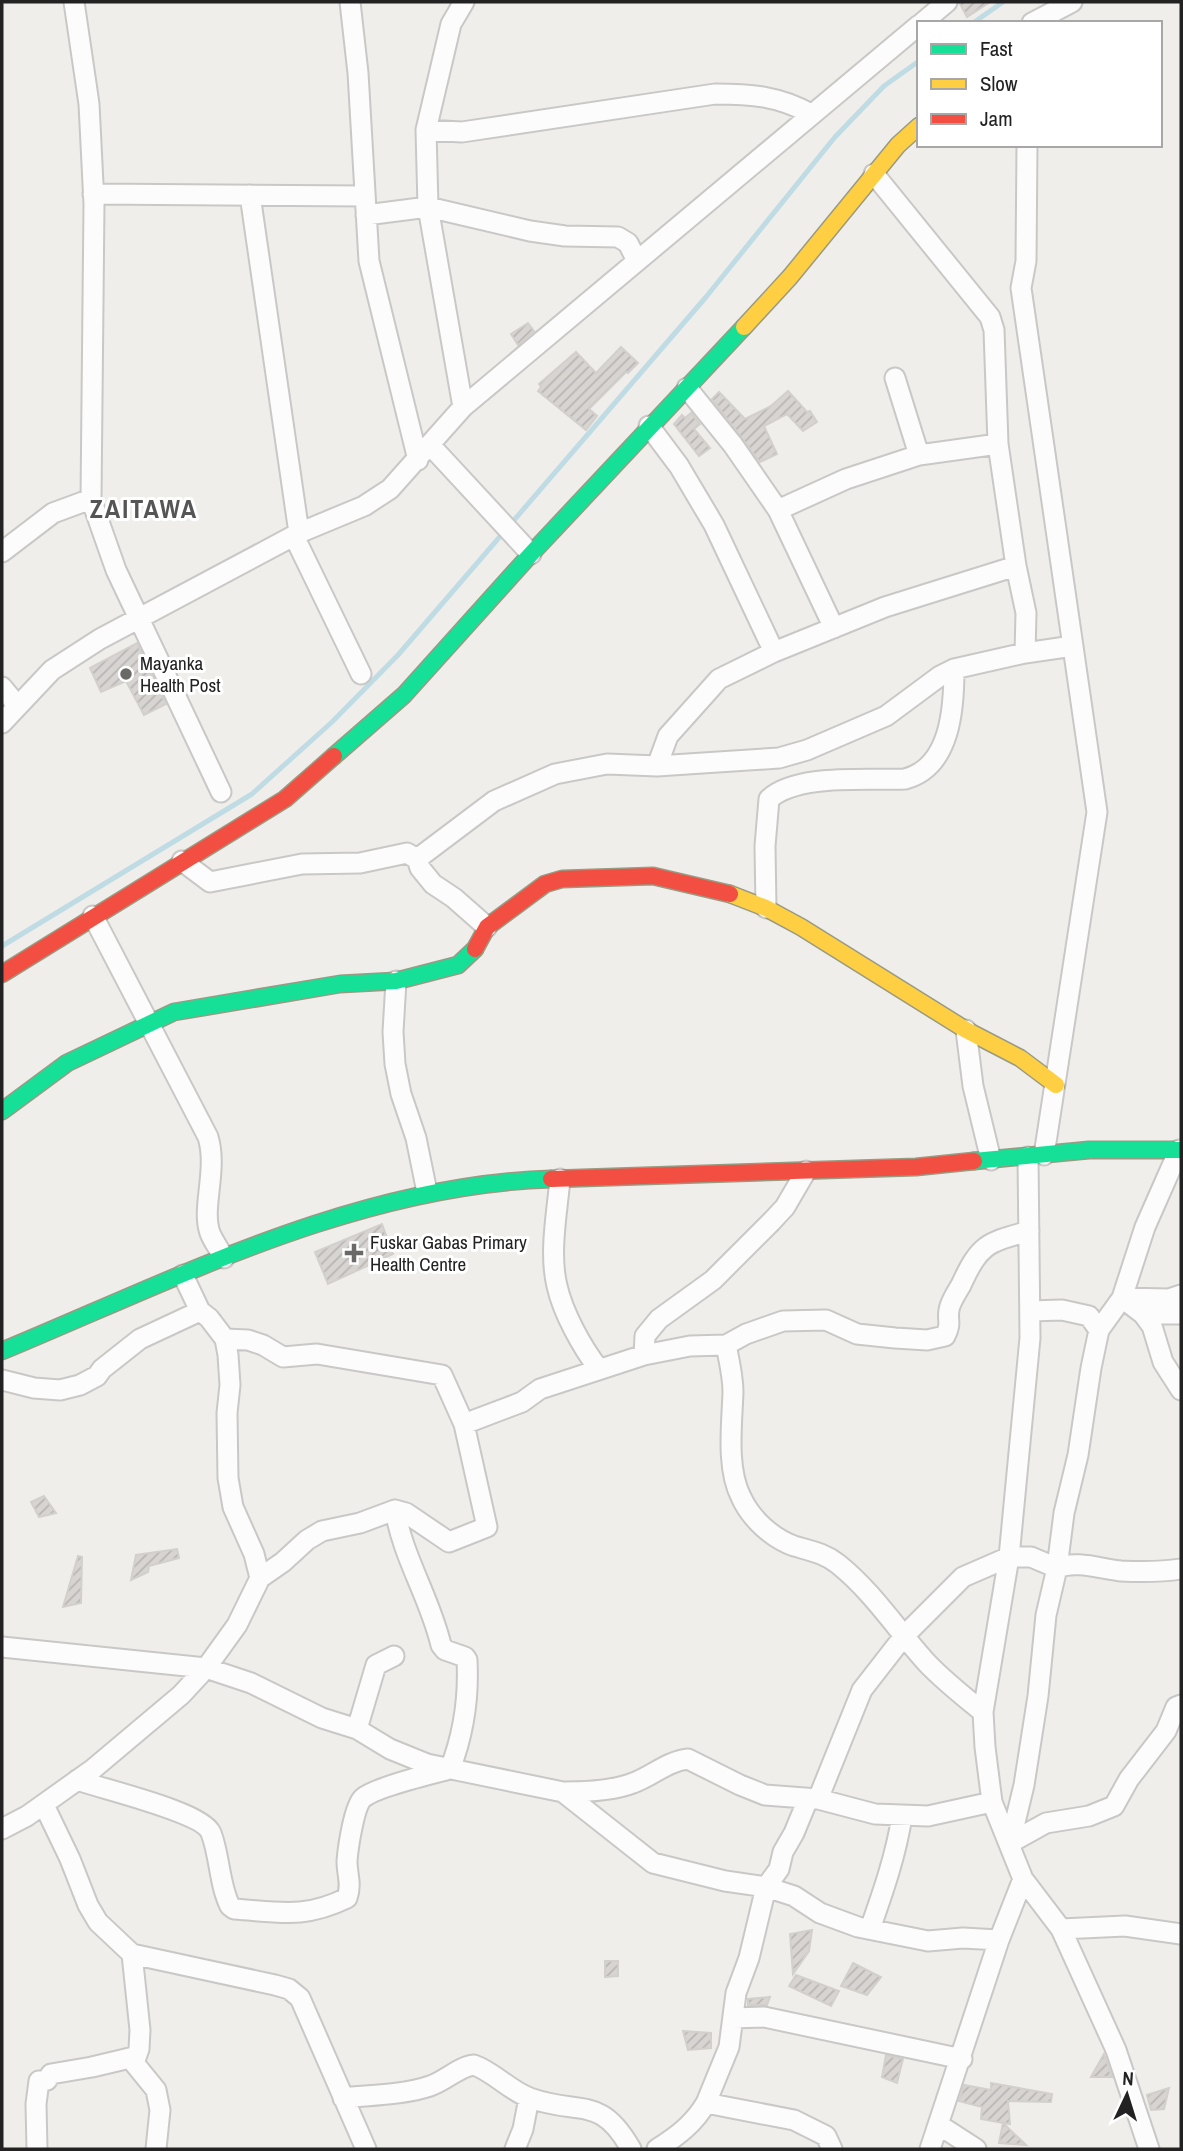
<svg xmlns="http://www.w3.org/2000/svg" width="1183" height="2151" font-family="'Archivo Narrow',sans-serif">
  <defs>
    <pattern id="building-hatch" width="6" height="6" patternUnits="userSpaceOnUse" patternTransform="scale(1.75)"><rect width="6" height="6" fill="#d7d4d2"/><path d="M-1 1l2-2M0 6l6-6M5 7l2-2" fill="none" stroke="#b8b6b4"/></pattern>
  </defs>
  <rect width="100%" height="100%" fill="#f0eeeb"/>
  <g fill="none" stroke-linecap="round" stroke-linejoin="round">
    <path stroke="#bfdbe3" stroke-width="5" d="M973,23L1003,2
      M2,946L252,794L332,722L398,655L706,297L835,137L884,86L919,61"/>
  </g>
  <path fill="url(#building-hatch)" stroke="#d3d0cc" stroke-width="2" d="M959,2H990L967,17Z
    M528,323L534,331L518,345L511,334Z
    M621,347L638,363L628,373L626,372L589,409L597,416L586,430L538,391L541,387L539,384L576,352L596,373Z
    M788,391L807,412L810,411L817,422L803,431L787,414L764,426L777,454L760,462L712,399L719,392L745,419L771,406Z
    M691,413L700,424L694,429L710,448L699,456L674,424L682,415L685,418Z
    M137,643L166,704L144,715L126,681L101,692L90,668Z
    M382,1224L393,1254L328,1284L315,1252Z
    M44,1496L56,1513L39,1517L31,1502Z
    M177,1549L179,1558L149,1566L148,1572L131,1580L136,1555Z
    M78,1556L82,1557L81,1603L63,1607Z
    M812,1930L809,1951L793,1974L790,1934Z
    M605,1961H618V1976L605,1977Z
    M853,1963L881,1977L867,1995L841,1986Z
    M796,1975L839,1991L831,2006L789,1986Z
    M770,1997L767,2005H748V1999Z
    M683,2031L711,2033V2048L688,2050Z
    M1104,2054L1112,2077H1091Z
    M886,2055L903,2059L897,2083L882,2077Z
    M991,2083L1052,2094L1051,2102L1008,2101L1010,2124L1003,2123L1026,2145L999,2143L1003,2123L981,2119L982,2107L959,2101L964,2085L991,2090Z
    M1169,2088L1164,2109L1151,2110L1147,2095Z"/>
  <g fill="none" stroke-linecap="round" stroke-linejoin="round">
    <g stroke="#c9c8c7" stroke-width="23">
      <path id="street" d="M74,2L89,104L94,204L91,499L116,570L221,792
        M350,2L358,73L369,261L418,460
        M922,23L947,2
        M1032,23L1072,2
        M426,130L462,132L715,94C751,94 779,96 811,114
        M1027,145L1026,261L1021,288L1097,812L1044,1155
        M874,174L990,317L994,330L998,444L1016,566L1026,613L1025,653
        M93,194L365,196
        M250,195L299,533
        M366,215L428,207L530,231L565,236L618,237L628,243L637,261
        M895,378L919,455
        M687,388L733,445L778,510L834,628
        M463,407L428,207L426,130L451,24L464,2
        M649,426L679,466L714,525L774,652
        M431,446L531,554
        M778,510L846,479L919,455L998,444
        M294,536L361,674
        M2,552L53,513L91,499
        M2,687L17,705
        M2,723L52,670L100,639L299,533L364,506L390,489L463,407L919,25
        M657,766L668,736L719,679L774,652L885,607L1016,566
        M417,859L494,801L555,774L607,764L657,766L779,758L807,750L886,716L940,676L954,669L1025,653L1073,646
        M182,861L210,882L302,864L360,863L407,853L417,859L420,868L433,884L454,898L487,927
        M766,908L765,846L769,799C798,773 868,781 905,779C951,767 954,707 954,669
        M93,916L208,1137C218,1170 201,1208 210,1233C213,1241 220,1250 224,1258
        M396,981L393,1032L395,1064L401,1094L416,1138L427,1192
        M966,1030L973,1086L991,1160
        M1179,1150L1145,1227L1122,1298L1099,1330L1091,1368L1078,1455L1064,1513L1057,1568L1046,1615L1038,1696L1024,1785L1010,1843L1046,1823L1089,1816L1114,1806L1129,1779L1166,1731L1176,1707L1181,1705
        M1028,1157L1030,1338L1009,1557L983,1712L985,1747L992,1802L1023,1879L1061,1929L1116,2050L1149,2149
        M560,1179C557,1213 549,1253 557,1286C563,1313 582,1347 598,1368
        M183,1275L200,1311L209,1318L225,1339L228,1355L230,1385L227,1413L228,1478L233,1507L254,1554L260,1578
        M1122,1298L1143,1314L1152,1326L1163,1362L1181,1390
        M1122,1298L1169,1299L1181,1295
        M1030,1311L1062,1310L1089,1316L1099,1330
        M1143,1314H1181
        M726,1345C729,1360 733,1376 733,1392C732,1423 726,1468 741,1497C751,1519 772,1538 794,1546C811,1551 824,1553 838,1564C873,1592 897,1630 927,1663C944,1681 963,1696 983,1712
        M644,1355L690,1346L726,1345L746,1334L783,1321L826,1320L857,1334L895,1338L927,1340L945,1336C952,1323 947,1321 949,1310C950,1302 957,1292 961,1285C980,1244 986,1243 1029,1231
        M2,1380L34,1388L60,1390L80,1385L97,1376L102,1369L140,1339L200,1311
        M464,1424L522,1402L540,1389L644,1355L645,1336L659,1319L713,1280L772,1221L785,1207L806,1171
        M395,1510C403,1558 430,1598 441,1645L445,1650L465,1657L467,1660C469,1698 464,1733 450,1769
        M2,1647L206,1668L251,1683L322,1718L357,1729L390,1749L427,1764L563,1792C585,1792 613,1791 633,1783C652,1776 668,1761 688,1759L740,1785L765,1795L818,1799L875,1814L928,1816L992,1802
        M357,1729L376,1665L394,1656
        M77,1780C102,1789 203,1812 211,1833C220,1856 219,1884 230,1906L234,1909C280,1912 304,1919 347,1898C352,1884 347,1875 347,1861C348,1848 354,1806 363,1798C374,1788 430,1774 446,1770
        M563,1792L653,1863L725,1881L766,1887L794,1896L820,1913L858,1927L928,1941L963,1938L999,1940
        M818,1799L862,1690L904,1636L963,1577L1009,1557H1031L1057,1568C1076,1560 1101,1569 1121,1571C1141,1572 1161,1572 1181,1569
        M44,1805L70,1859L88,1905L98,1922L132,1954L275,1985L289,1989L300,1998L366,2149
        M2,1829L27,1816L93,1769L181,1695L206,1668L237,1625L260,1578L283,1562L307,1540L322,1531L360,1523L395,1510L406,1513L449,1542L487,1527L464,1424L442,1375L317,1354L283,1357L263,1345L248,1340L225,1339
        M870,1929C883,1892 896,1855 902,1816
        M1061,1929L1125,1926L1181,1934
        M132,1954L140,2030L139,2049L134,2063L156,2090L160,2110L156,2149
        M733,2018L764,2017L962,2059
        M343,2098C371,2095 403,2095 430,2086C445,2081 460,2066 474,2065C494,2072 510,2091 530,2098C580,2116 600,2094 631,2149
        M706,2103L794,2120L826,2136L832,2149
        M939,2125L976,2149
        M37,2149L36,2104L39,2081L47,2080L51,2074L92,2067L134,2057
        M515,2149L523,2129L529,2098
        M657,2149C676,2137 694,2124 706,2103L729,2047L736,1993L749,1958L766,1887L779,1869L783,1852L794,1833L808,1799
        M930,2149L999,1940L1023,1879"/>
    </g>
    <g stroke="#999a82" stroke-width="19">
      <path id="fast" d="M334,756L404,695L531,554L744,327
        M2,1111L67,1063L174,1012L340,984L396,981L458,965L475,949
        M974,1161L1089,1150H1181
        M2,1351C178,1278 357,1185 551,1179"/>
    </g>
    <g stroke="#999a82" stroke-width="19">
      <path id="slow" d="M744,327L790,277L898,145L919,126
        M730,894L766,908L801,927L966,1030L1020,1058L1056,1085"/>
    </g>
    <g stroke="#999a82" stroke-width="19">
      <path id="jam" d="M475,949L487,927L545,884L562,879L653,876L730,894
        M2,974L285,799L334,756
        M551,1179L916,1167L974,1161"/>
    </g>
    <use href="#street" stroke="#fdfcfc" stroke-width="19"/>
    <use href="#fast" stroke="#16e098" stroke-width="16"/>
    <use href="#slow" stroke="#ffcf43" stroke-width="16"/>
    <use href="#jam" stroke="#f24e42" stroke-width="16"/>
  </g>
  <g fill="#6a6968" stroke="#fff" stroke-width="2.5">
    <circle cx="126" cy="674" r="7"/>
    <path d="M350.5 1242.5h7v7h7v7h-7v7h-7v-7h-7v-7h7z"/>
  </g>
  <g text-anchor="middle" stroke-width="6" stroke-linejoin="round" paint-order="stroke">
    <g font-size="19" fill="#222" stroke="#fff" text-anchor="start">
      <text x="140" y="670">Mayanka<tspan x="140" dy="22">Health Post</tspan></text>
      <text x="370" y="1249">Fuskar Gabas Primary<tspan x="370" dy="22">Health Centre</tspan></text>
    </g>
    <g font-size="26" font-weight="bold" letter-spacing="2" fill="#555" stroke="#fff">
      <text x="144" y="518">ZAITAWA</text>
    </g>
  </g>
  <rect width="1183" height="2151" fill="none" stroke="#222222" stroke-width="7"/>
  <rect x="917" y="21" width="245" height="126" fill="#ffffff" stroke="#a7a7a7" stroke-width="2"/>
  <rect x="931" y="44" width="35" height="10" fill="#16e098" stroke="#a7a7a7" stroke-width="2"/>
  <text x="980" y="56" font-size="21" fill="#222222">Fast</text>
  <rect x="931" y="79" width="35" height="10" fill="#ffcf43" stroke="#a7a7a7" stroke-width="2"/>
  <text x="980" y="91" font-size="21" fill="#222222">Slow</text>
  <rect x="931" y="114" width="35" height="10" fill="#f24e42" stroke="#a7a7a7" stroke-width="2"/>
  <text x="980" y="126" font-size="21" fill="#222222">Jam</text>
  <g transform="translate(1127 2095) rotate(4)" stroke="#ffffff" stroke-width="5" paint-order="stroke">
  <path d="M0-5L12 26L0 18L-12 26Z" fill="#222222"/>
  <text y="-10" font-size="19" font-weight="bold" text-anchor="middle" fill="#222222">N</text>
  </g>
</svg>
